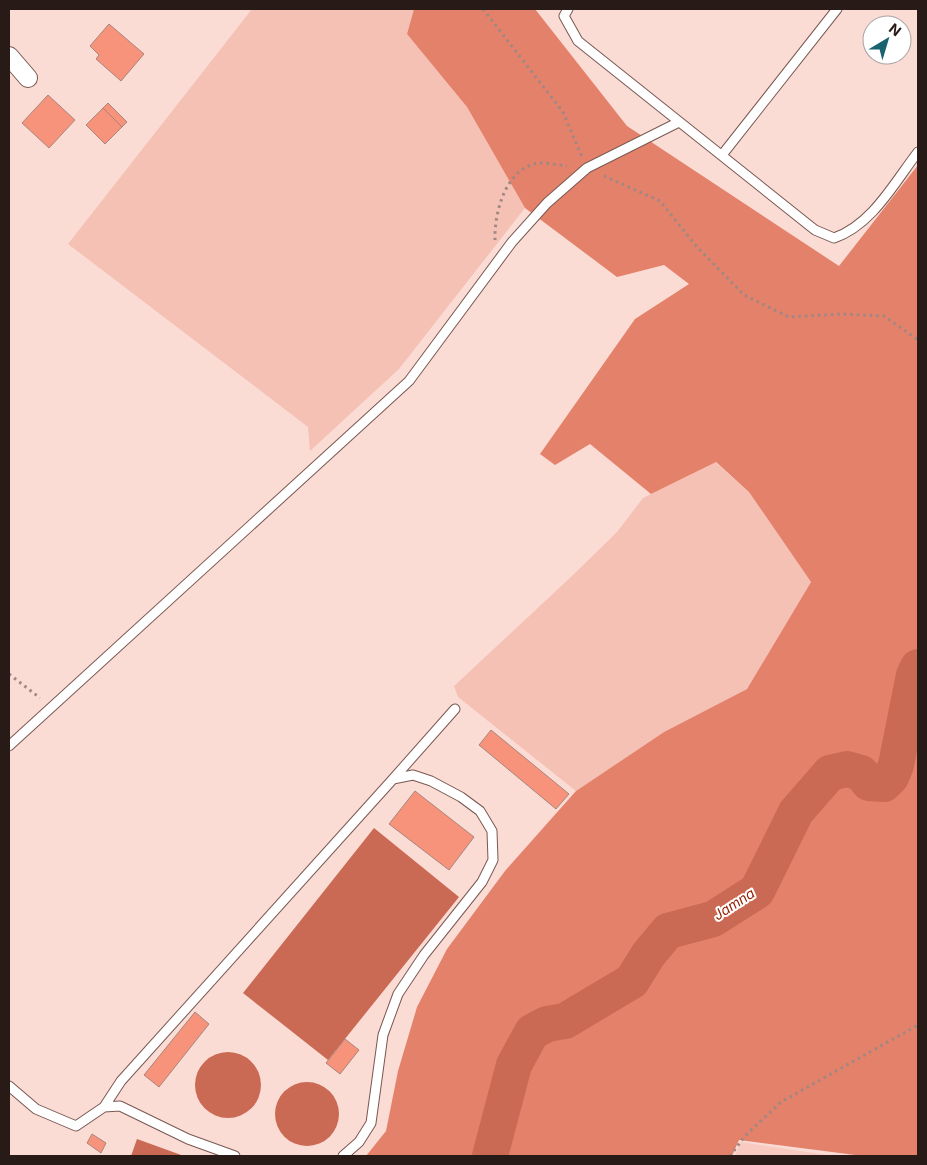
<svg xmlns="http://www.w3.org/2000/svg" width="927" height="1165" font-family="Inter,sans-serif">
  <rect width="100%" height="100%" fill="#fbdcd5"/>
  <path fill="#f9cbc0" d="M741,1142L835,1156H735Z"/>
  <path fill="#f5c1b5" d="M252,9H414L407,34L467,107L525,208L399,369L310,451L308,427L68,244Z
    M715,462L749,492L811,582L747,689L664,732L576,791L458,697L454,686L573,575L617,532L643,498Z"/>
  <path fill="#e4816b" d="M414,9H535L627,126L839,266L918,165V1156H863L739,1140L732,1156H366L386,1131L398,1071L417,1007L447,949L505,871L576,791L664,732L747,689L811,582L749,492L716,462L651,494L590,444L555,465L540,454L635,319L689,284L664,265L617,277L525,208L467,107L407,34Z"/>
  <path fill="#ca6954" d="M374,828L459,897L328,1060L243,993Z
    M195 1085a33 33 0 1 1 66 0a33 33 0 1 1-66 0Z
    M275 1114a32 32 0 1 1 64 0a32 32 0 1 1-64 0Z
    M137,1139L184,1156H131Z"/>
  <g fill="none" stroke-linecap="round" stroke-linejoin="round">
    <path stroke="#ca6954" stroke-width="36" d="M490,1156L514,1065L532,1032L547,1024L565,1021L632,981L648,955L668,931L713,919L757,891L796,812L830,773L847,769L861,773L869,783L884,784L891,777L896,765L914,675L918,667"/>
  </g>
  <path fill="#f7927b" stroke="#a8857d" d="M109,24L144,54L121,81L96,59L99,55L90,46Z
    M48,95L75,120L49,148L22,123Z
    M108,103L127,122L122,127L103,108Z
    M103,108L122,127L105,144L86,125Z
    M491,730L569,794L556,809L479,745Z
    M415,791L474,837L449,870L389,824Z
    M195,1012L209,1024L159,1087L144,1075Z
    M345,1039L359,1050L340,1074L326,1063Z
    M92,1134L106,1143L101,1153L87,1143Z"/>
  <g fill="none" stroke-linecap="round" stroke-linejoin="round">
    <g stroke="#795851" stroke-width="11">
      <path id="service" d="M568,9L564,16L578,41L815,230L834,238C872,225 894,183 918,152
        M722,155L837,9
        M9,746L409,381L512,242L547,203L587,168L679,122
        M393,779L455,709
        M9,1086L36,1109L76,1126L104,1107L121,1081L393,779L413,775L431,781L461,797L480,811L492,831L493,860L482,882L424,955L398,994L383,1035L371,1123L359,1142L343,1156
        M104,1107L120,1106L188,1139L235,1156"/>
    </g>
    <g stroke="#795851" stroke-width="20">
      <path id="minor" d="M9,56L28,78"/>
    </g>
    <path stroke="#9f8883" stroke-width="3" stroke-dasharray="2.5 4" stroke-linecap="butt" d="M483,9L563,112L582,157
      M604,176L660,201L697,247L744,295L789,317L840,314L884,316L918,340
      M495,240C494,213 506,166 540,163C548,163 558,165 567,166
      M9,674L40,698
      M730,1156L745,1136L781,1102L918,1025"/>
    <use href="#service" stroke="#fff" stroke-width="9"/>
    <use href="#minor" stroke="#fff" stroke-width="18"/>
  </g>
  <g text-anchor="middle" stroke-width="4" stroke-linejoin="round" paint-order="stroke">
    <g font-size="14" font-style="italic" fill="#972105" stroke="#fff">
      <text transform="translate(734 904) rotate(-33)" y="5">Jamna</text>
    </g>
  </g>
  <rect width="927" height="1165" fill="none" stroke="#271a17" stroke-width="20"/>
  <g transform="translate(887 40) rotate(38)"><circle r="24" fill="#ffffff" stroke="#a9a3a2"/>
  <path d="M0-4L9 19L0 12L-9 19Z" fill="#196270"/>
  <text y="-8" font-size="14" font-weight="bold" text-anchor="middle" fill="#271a17">N</text>
  </g>
</svg>
